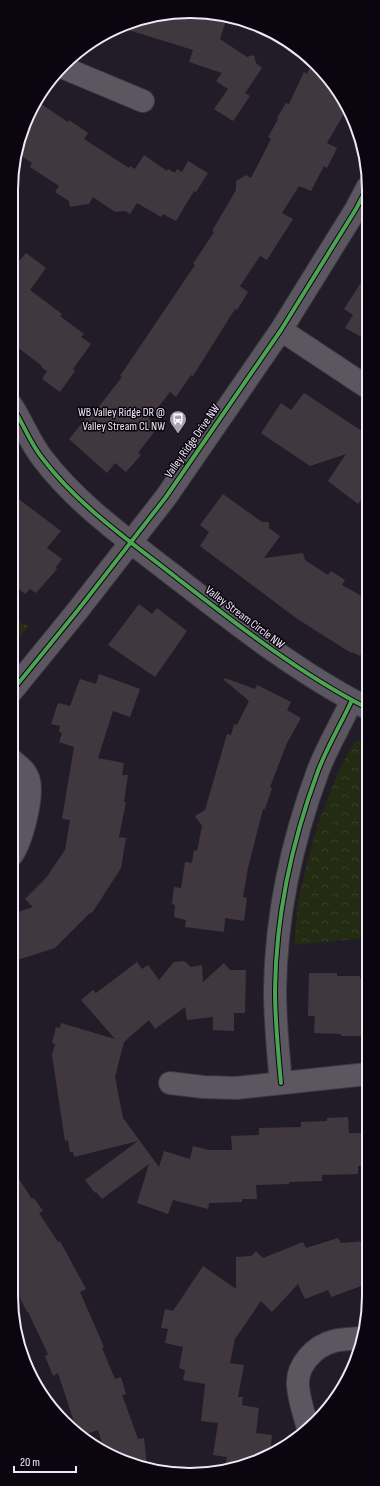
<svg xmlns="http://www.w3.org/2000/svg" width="380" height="1486" font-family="'Sofia Sans Condensed',sans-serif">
  <defs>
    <pattern id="forest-firs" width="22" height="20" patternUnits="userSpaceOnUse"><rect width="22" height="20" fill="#232b12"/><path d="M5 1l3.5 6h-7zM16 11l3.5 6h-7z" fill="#38402a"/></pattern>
    <pattern id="park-crowns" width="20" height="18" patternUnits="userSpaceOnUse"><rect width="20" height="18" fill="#232b12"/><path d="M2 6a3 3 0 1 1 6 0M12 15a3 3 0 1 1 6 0" fill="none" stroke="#38402a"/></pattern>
  </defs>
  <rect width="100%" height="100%" fill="#221c28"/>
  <path fill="url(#forest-firs)" d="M12,615L28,627L12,647Z"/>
  <path fill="url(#park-crowns)" d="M366,736H367V938L294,945L298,903L307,863L318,823L338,773L350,749L354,743Z"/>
  <path fill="#41383f" d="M214,13L227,17L220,39L247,57L254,55L256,63L262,68L245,93L250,96L233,121L214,109L228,89L216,81L222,73L189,62L193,50L122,28L144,17Z
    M313,61L317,64L348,107L327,143L337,148L327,168L324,166L311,191L299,186L282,213L293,219L267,260L260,256L240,286L248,292L237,310L235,309L193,376L191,375L176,397L170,392L149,419L158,427L138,453L141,455L126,472L115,463L107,473L69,439L91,412L93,414L122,377L120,376L195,265L193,264L214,232L212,231L236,190V181L246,175L251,178L271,139L268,137L278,119L277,118L286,103L289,104L304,72L307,74Z
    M35,100L68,122L69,120L88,133L84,139L129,168L130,166L135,169L144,155L167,171L168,169L175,173L177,169L182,172L188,161L208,173L196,192L194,191L176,221L163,214L161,217L137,203L130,214L125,211L115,212L93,197L89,204L70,207L69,201L55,192L59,186L30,167L32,163L17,153Z
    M26,253L46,268L30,290L62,314L60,316L84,334L81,337L91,344L73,369L75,371L60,392L42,379L47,371L41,367L42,366L12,343V325L16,320L12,318V255L20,260Z
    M367,273V340L345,328L353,315L344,309Z
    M304,393L362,431L367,423V503L362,499L358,504L328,481L346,454L310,466L261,433L281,403L291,410Z
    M12,494L61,531L47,548L62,559L56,567L57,569L36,593L30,589L25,594L13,584L16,581L12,577Z
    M223,494L262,522H269V528L280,536L264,558L303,553L305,560L328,575L331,571L345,580L342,585L367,599V643L360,656L352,652L351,653L296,618L200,546L209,532L200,525Z
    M139,604L152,614L157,608L187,631L155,677L108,645Z
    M99,674L140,689L130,717L113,711L98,758L124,763L122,775H128L124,802H126L119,837L126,838L121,868L92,913L91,912L55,948L11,962L12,914L33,907L25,899L46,878L65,850L70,820L62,819L74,747L59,742L62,733L59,732L60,726L51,724L58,703L70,706L80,679L96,684Z
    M225,678L255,689L257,685L291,702L287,710L301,718L287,743L270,787L272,788L265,809H263L248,868L243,897L247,898L244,921L225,918L224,932L185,927L186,920L174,917L175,905L172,904L174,887L181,888L185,862L192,863L194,850L197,851L202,826L195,816L205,810L227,734L231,735L234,724L237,725L249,701L224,680Z
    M184,961L191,967L202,965L203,982L224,963L230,970H246L245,1013H234V1031L213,1030V1017L187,1020L185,1007L155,1029L149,1020L124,1042L115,1077L123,1118L159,1167L164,1151L190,1159L193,1146L209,1150H232L231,1136L259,1135V1128L301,1127V1122L327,1121V1118L348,1117L349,1133H367V1166H358V1174L322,1175V1181L289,1182V1184L256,1185L257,1199H242V1202L209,1203L208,1209L173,1200L168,1214L137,1203L149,1164L102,1199L96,1192L95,1193L85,1180L138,1141L74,1157L73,1152H70L68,1140L65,1141L52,1055L55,1044L52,1043L56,1027L60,1028L61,1023L115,1039L81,1000L93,990L96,993L137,962L142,969L148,965L159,980L174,962Z
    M309,973H337V976H360V979H367V1019H364V1036H341V1034L314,1033L315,1016H308Z
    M11,1167L32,1199L34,1198L43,1211L39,1213L58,1242L60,1241L86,1289L80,1292L104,1347L102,1348L115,1379L121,1377L126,1394L122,1395L138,1439L144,1438L147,1466L111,1456L105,1452L98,1430L83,1435L77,1431L58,1373L53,1376L45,1356L48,1354L28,1312H27L11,1280Z
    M338,1238L341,1243L367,1241V1284L331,1297L328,1290L305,1299L298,1284L272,1312L261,1301L235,1339L230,1363L244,1365L238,1397H243L242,1405L259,1408L256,1433L272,1435L270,1454L247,1466L225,1468L227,1457L213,1455L218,1423L201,1421L205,1384L183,1380L185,1370L179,1368L183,1347L165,1343L168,1329L161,1328L165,1309L173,1311L203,1266L236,1289V1257L251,1256L256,1251L263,1258L303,1242L306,1248Z"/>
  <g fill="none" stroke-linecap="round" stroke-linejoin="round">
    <g stroke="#3d3942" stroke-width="24">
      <path id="minor" d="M64,68L143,101
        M281,330L367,387
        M12,406C23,423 30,443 43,459C78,505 127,539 173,575C235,623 297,672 367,708
        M12,691L78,610L166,497L281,330L356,209L367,188
        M12,855C22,841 33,797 29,781C27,771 19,766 12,760
        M170,1083L203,1087L236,1088L367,1074
        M281,1083C278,1052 275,1021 275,990C276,915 292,841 318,771C327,747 341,724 352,700
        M308,1428C304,1414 299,1400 298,1386C296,1366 314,1346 334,1341C342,1339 352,1339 361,1338"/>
    </g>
    <use href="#minor" stroke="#5b565f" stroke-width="22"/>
    <g stroke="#0a050e" stroke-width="6">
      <path id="cycleway" d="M12,406C23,423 30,443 43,459C78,505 127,539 173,575C235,623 297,672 367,708
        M12,691L78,610L166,497L281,330L356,209L367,188
        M281,1083C278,1052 275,1021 275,990C276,915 292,841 318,771C327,747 341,724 352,700"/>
    </g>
    <use href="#cycleway" stroke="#4ca352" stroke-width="4"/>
  </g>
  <defs>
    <g id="bus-pin" transform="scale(0.9)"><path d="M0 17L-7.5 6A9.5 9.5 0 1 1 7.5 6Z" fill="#a8a1af" stroke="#0a050e"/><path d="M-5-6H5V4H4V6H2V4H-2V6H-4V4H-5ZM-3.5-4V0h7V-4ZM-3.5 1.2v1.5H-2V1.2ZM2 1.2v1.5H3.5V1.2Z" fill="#fff"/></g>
  </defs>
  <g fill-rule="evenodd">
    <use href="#bus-pin" x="178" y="419"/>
  </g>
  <g text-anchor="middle" stroke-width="3" stroke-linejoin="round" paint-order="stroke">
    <g font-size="12" fill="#f0e8f8" stroke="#0a050e" text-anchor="end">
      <text x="165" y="416">WB Valley Ridge DR @<tspan x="165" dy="14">Valley Stream CL NW</tspan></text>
    </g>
    <g font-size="12" fill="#f0e8f8" stroke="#0a050e">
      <text transform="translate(192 441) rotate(-55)" y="4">Valley Ridge Drive NW</text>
      <text transform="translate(245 617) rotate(37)" y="4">Valley Stream Circle NW</text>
    </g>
  </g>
  <path d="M0 0H380V1486H0ZM190 18H190A172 172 0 0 1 362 190V1296A172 172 0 0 1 190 1468H190A172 172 0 0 1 18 1296V190A172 172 0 0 1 190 18Z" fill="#0a050e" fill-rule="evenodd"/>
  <path fill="none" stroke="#f0e8f8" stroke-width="2" d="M190 18H190A172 172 0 0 1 362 190V1296A172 172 0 0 1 190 1468H190A172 172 0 0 1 18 1296V190A172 172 0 0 1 190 18Z"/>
  <path d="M14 1466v6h62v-6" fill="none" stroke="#f0e8f8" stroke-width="2"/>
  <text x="20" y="1466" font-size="12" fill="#f0e8f8" stroke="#0a050e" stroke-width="3" paint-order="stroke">20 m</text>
</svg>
